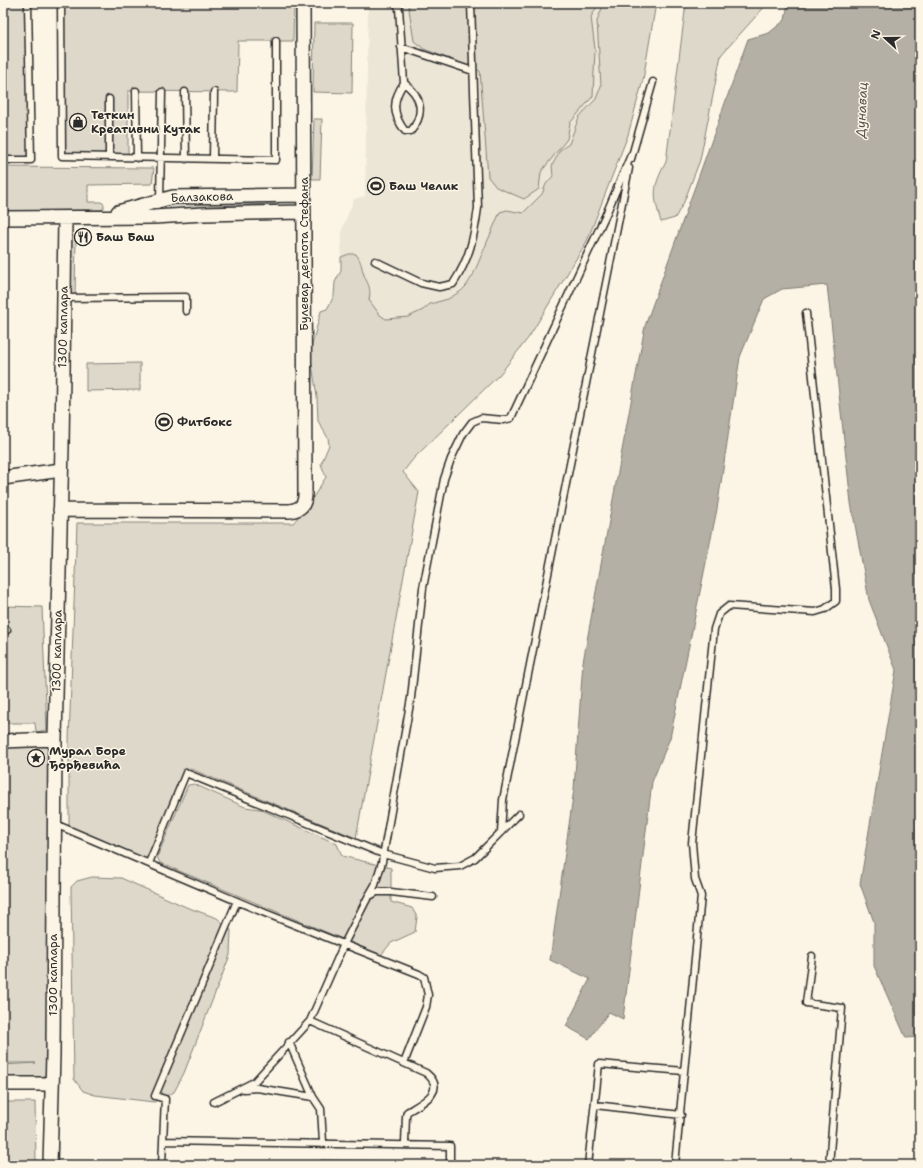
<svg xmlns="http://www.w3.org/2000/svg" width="923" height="1168" font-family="'Shantell Sans',sans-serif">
  <rect width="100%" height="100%" fill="#fcf5e5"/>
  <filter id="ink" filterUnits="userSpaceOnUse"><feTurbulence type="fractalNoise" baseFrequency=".025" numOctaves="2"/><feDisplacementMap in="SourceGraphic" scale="8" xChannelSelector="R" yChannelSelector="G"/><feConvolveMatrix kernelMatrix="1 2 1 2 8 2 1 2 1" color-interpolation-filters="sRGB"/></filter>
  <g filter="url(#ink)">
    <path fill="#ece6d7" d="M368,3H604L597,21L601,86L596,99L579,117L569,144L560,150L552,166L553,176L546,184L542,194L523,213L513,211L500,212L492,234L466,286L448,299L430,304L423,310L408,317L386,319L380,315L369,300L371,289L363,273L361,261L349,254L341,257L342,229L354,199L365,196Z"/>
    <path fill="#ded8ca" stroke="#84827a" d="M3,3H28L31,160H3Z
      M61,3H294L293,41H238L237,92L128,91V157L62,156Z
      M408,3H599L591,17L595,49L593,96L570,123L567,139L541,172L539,189L524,199L496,187L488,177L480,71L424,49L414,41Z
      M604,3H656L643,80L628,135L587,241L529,337L500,374L414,458L403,472L419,492L356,838L191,769H185L148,858L141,860L69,829V739L77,523H293L307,507L326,477L321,464L329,445L328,438L318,421L317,397L312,364L309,356L321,311L327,309L334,296L335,282L341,271V257L349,254H356C361,261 361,264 363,272C367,285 372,285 369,300L380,315L386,319L408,317L423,310L430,304L448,299L461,291L466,286L473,275L500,212L507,210L523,213L542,194L546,184L553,176L552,166L560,150L569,144L579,117L596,99L601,86L597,21Z
      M686,3L767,4L721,55L700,160L684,202L675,218L661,222C653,195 652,188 666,162Z
      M314,23H353L352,93L313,92Z
      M314,119H322L320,179H312Z
      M3,167L154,168L152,184L88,185V202H101L104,204V208L101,210L3,211Z
      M278,201V204L209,206L175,209H171L169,206L172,202Z
      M69,236H76L75,296H68Z
      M140,363V390L86,391V364Z
      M3,606L42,607L47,730L36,732L35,723H3Z
      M55,739L48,927L46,1046L52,1084H3V1065L36,1063H3V746Z
      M194,784L245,807L260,809L337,844L342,856L391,868V902L412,908L417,917L415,932L391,943L381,955L160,863L157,857L188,785Z
      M92,877L121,878L186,907L217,918L231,930L230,955L184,1073L174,1092L154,1102L95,1095L83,1091L74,1079L71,887L77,881Z
      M3,1102H35L36,1165H3Z
      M321,1160L408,1162L411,1165H315Z"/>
    <path fill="#b4b0a5" stroke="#7d7b74" d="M788,3H920V1037L906,1038L874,966V922L860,884L896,670L869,600L851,503L827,285L782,289L764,299L740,357L717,509L670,738L652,782L623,1019L609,1012L589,1039L566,1026L590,979L550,960L574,789L583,662L645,326L748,39L769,33L785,20Z"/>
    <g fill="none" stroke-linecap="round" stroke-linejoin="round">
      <g stroke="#2b2b2b" stroke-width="9">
        <path id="lane" d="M61,3L62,156L276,160V41
          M396,3L399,8L404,83C392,100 392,114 405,131H411C425,114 422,96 404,83
          M401,47L473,71
          M136,91L137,158
          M185,92L186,159
          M109,99V157
          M213,159L214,92
          M631,159L653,82
          M3,160H31L28,3
          M160,200L162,92
          M375,261L421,283L439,287L453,284C470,258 474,237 478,208L471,3
          M64,298L186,297V311
          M3,632L7,630
          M55,824L265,913L419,974L424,977L428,995L426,1007L404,1063
          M501,832L503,800L629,168
          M149,863L186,773L383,854L435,868L460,866L475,858L519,814
          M368,897L375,885L382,862L411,698L423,588L444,479L451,459L463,434L472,422L481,418L504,420L511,418L607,212L631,155
          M237,901L155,1096L165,1099L163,1141L450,1146V1165
          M812,956L806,1003L842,1008L829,1165
          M310,1021L426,1073C448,1091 422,1103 407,1112L406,1116L405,1144
          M289,1042L313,1097L321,1109L323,1142
          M244,1089L257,1088L313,1097
          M214,1102L254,1082L310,1021L344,944L368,897L377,892H391L433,897
          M595,1105L681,1115
          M162,1165L163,1141
          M588,1165L599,1064L684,1071
          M675,1165L701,896L695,879L692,843L714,629L719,614L729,606L815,612L825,609L836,601V589L806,313"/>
      </g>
      <g stroke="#2b2b2b" stroke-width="16">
        <path id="street" d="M118,212L173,197L303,195
          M3,218L154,217L204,214L303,212
          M3,478L61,470
          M60,510L290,511C301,509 305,505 305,494L303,3
          M3,741L55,739
          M3,1084H52
          M50,1165L53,1055L55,739L62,446L65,218"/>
      </g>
      <use href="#lane" stroke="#fcf5e5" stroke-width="6"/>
      <use href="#street" stroke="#fcf5e5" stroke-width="13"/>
    </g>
  </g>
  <defs>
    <g id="shop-ring" transform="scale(0.9)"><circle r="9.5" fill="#fcf5e5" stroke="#2b2b2b" stroke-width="1.5"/><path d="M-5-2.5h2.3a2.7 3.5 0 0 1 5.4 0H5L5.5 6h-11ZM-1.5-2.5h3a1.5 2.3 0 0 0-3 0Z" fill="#2b2b2b"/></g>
    <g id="stadium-ring" transform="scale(0.9)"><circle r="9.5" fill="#fcf5e5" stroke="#2b2b2b" stroke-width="1.5"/><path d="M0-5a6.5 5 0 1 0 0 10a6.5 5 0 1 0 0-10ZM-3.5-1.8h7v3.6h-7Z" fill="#2b2b2b"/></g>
    <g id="restaurant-ring" transform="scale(0.9)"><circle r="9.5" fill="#fcf5e5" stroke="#2b2b2b" stroke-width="1.5"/><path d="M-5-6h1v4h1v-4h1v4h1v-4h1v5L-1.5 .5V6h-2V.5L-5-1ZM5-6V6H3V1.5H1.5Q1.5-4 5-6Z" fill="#2b2b2b"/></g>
    <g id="sight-ring" transform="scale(0.9)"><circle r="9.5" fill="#fcf5e5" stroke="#2b2b2b" stroke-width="1.5"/><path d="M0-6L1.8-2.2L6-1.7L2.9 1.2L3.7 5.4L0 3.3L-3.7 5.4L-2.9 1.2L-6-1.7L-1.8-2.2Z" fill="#2b2b2b"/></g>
  </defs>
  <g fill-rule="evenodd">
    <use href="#shop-ring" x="78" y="122"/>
    <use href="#stadium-ring" x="376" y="186"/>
    <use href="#restaurant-ring" x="83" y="237"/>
    <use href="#stadium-ring" x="164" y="422"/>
    <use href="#sight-ring" x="36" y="758"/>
  </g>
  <g text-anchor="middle" stroke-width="3" stroke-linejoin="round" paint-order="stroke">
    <g font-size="12" font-weight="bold" fill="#2b2b2b" stroke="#fcf5e5" text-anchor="start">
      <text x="91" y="119">Теткин<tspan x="91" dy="14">Креативни Кутак</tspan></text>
      <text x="389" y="190">Баш Челик</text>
      <text x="96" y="241">Баш Баш</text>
      <text x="177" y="426">Фитбокс</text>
      <text x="49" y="755">Мурал Боре<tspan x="49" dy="14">Ђорђевића</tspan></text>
    </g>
    <g font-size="12" fill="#2b2b2b" stroke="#fcf5e5">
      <text transform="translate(202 197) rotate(-2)" y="4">Балзакова</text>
      <text transform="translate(304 254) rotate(-90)" y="4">Булевар деспота Стефана</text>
      <text transform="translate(63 327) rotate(-89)" y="4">1300 каплара</text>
      <text transform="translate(57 651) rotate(-89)" y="4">1300 каплара</text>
      <text transform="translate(53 975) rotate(-90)" y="4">1300 каплара</text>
    </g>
    <g font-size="13" font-style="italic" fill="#545350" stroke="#fcf5e5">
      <text transform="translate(861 110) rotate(-88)" y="5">Дунавац</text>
    </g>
  </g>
  <rect width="923" height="1168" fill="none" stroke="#fcf5e5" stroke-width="16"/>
  <rect x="8" y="8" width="907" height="1152" fill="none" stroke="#2b2b2b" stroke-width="1.5" filter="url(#ink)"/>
  <g transform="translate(885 38) rotate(291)" stroke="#fcf5e5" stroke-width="3" paint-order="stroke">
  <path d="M0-3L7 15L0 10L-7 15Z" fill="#2b2b2b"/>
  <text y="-6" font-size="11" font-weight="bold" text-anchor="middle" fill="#2b2b2b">N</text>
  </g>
</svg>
